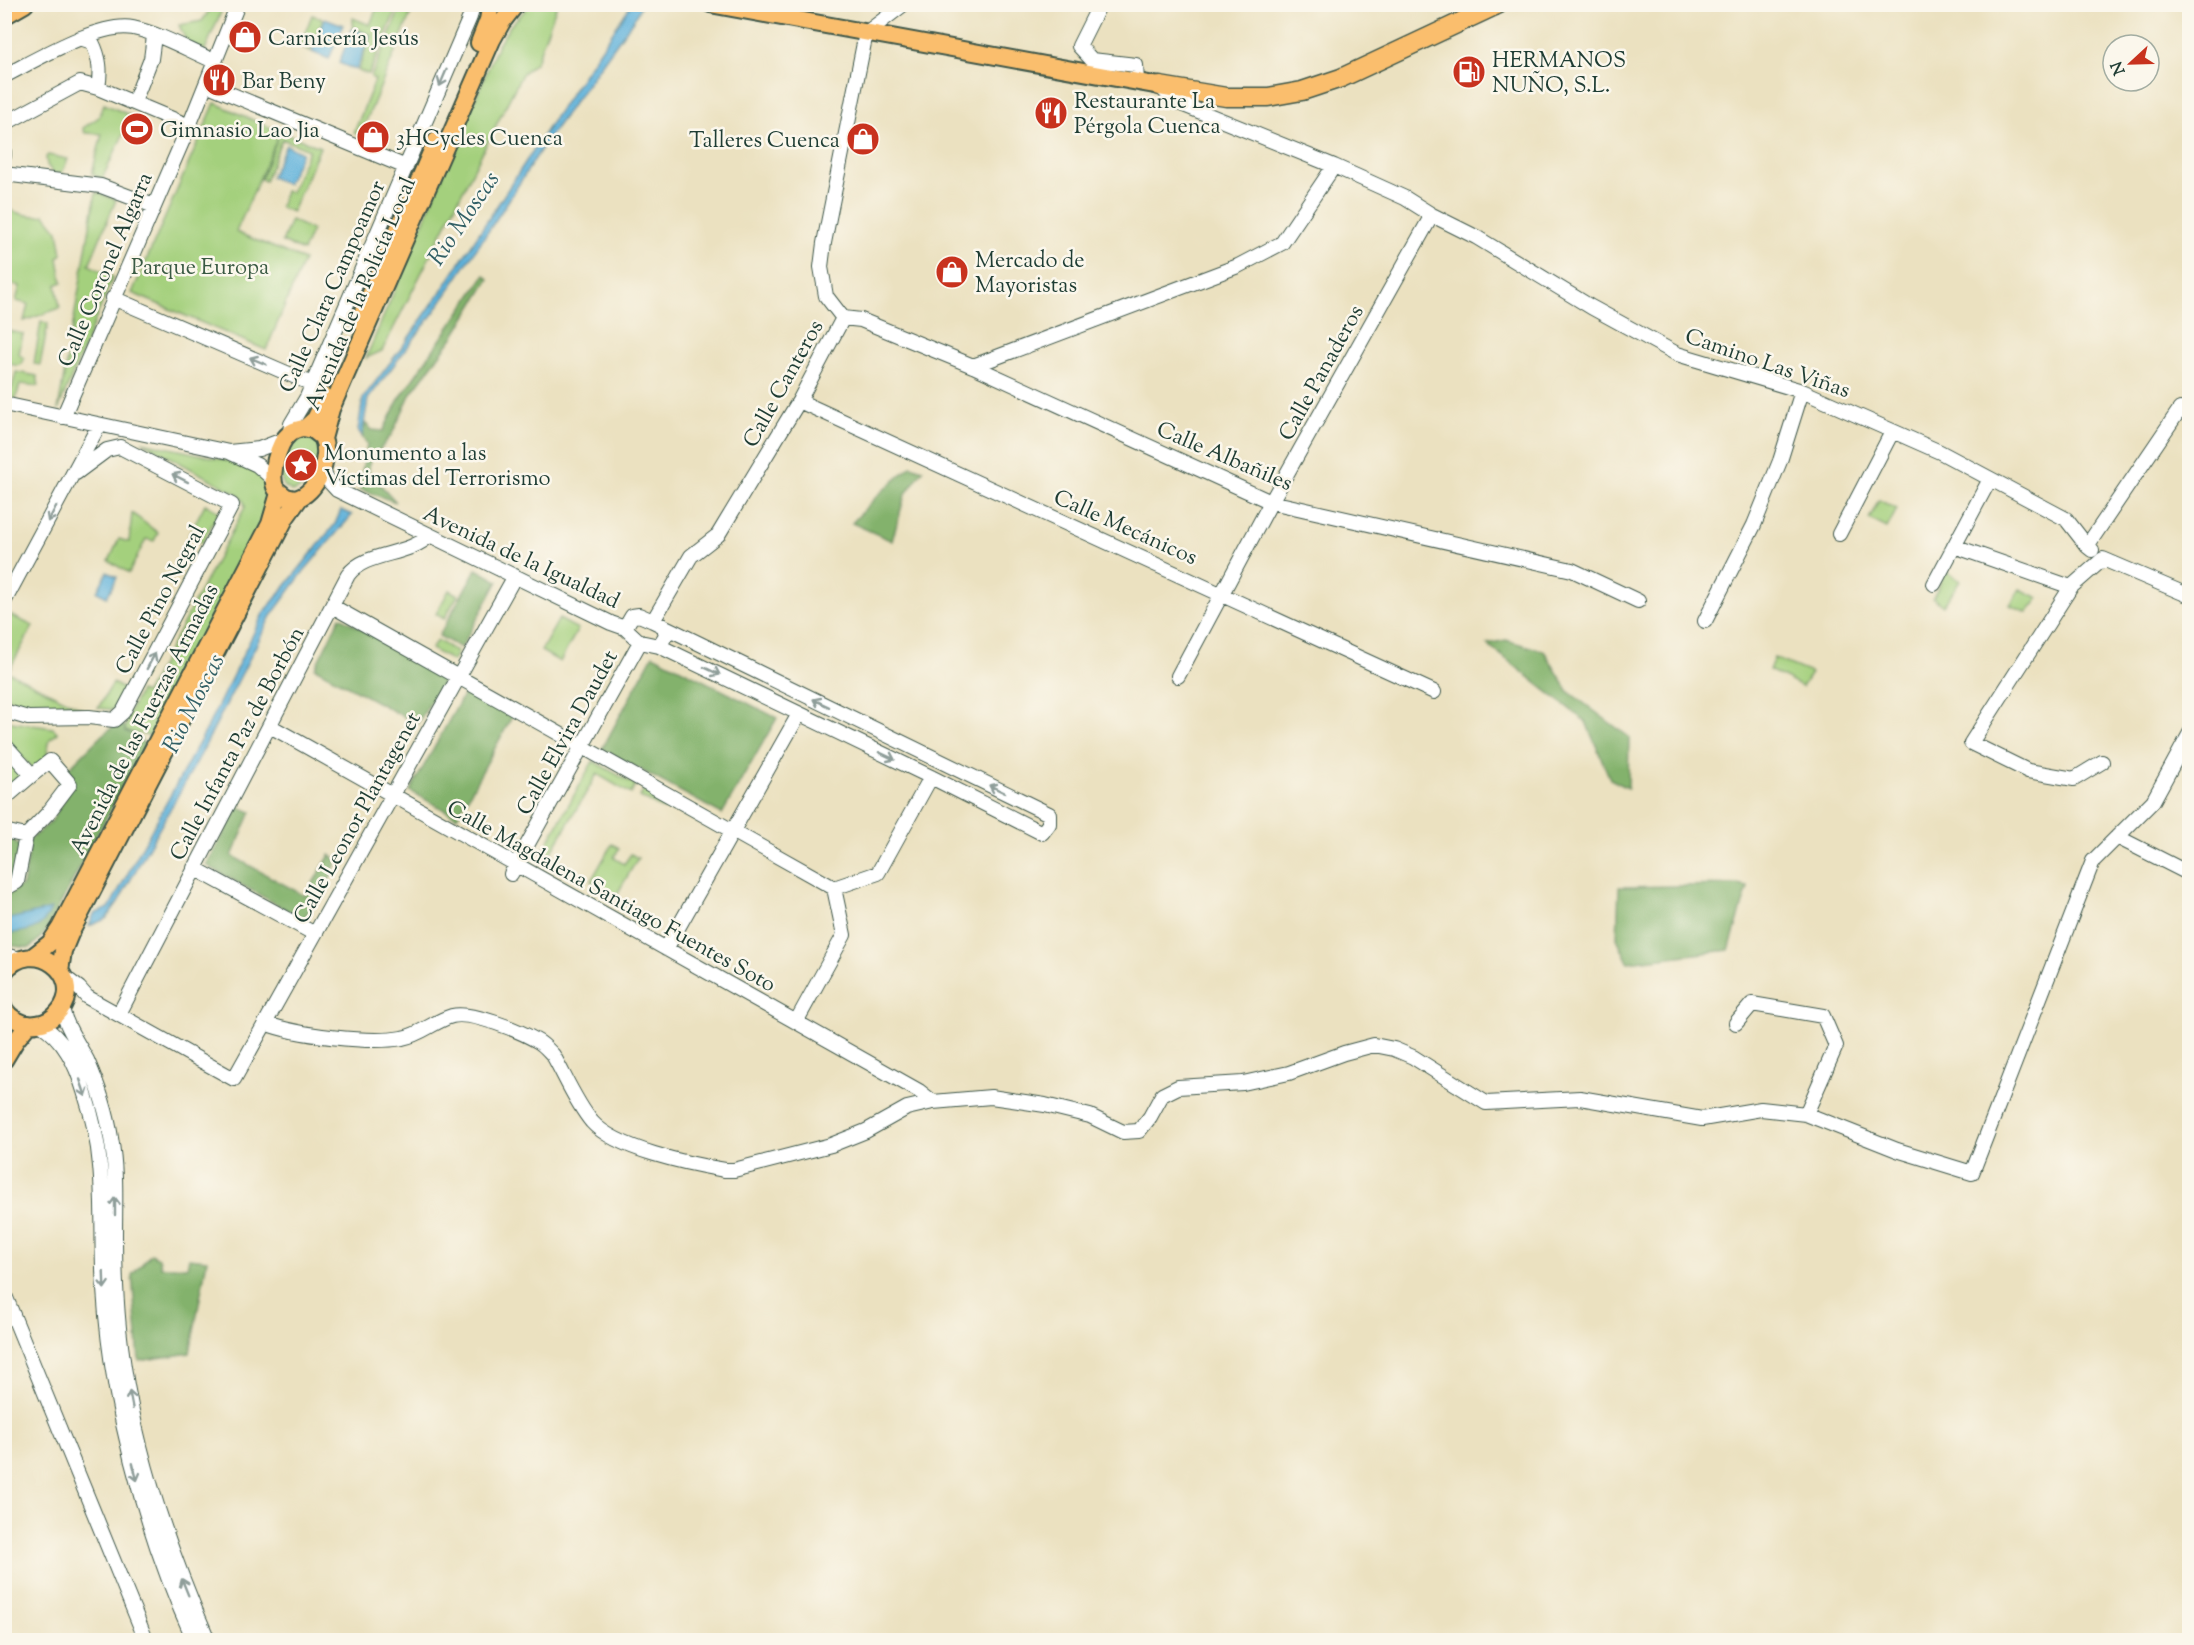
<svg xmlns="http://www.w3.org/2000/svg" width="2194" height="1645" font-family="'Sorts Mill Goudy',serif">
  <rect width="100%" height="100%" fill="#fbf7ec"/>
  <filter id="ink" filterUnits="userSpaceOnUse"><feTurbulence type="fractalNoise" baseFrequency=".0167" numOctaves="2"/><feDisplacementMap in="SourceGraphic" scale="12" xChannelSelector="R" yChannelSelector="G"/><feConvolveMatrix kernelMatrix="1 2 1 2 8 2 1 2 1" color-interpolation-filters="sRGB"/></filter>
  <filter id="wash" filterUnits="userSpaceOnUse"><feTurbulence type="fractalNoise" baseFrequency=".008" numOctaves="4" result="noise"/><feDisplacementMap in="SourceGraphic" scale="24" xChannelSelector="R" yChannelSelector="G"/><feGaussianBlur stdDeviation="1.35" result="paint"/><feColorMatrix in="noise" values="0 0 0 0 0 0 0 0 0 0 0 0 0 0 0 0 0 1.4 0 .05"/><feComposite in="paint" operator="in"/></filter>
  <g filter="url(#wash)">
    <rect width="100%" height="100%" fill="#ebe1c0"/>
    <path fill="#a4d07d" stroke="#628658" stroke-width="1.5" d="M213,5H224L205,50L187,43L179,25L202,21Z
      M530,5H557L536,62L522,74L382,351L366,358L498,45L510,26Z
      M414,6L360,136L354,133L375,80L371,77L401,7Z
      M397,8L369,74L358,71L371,35L353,27V18L370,25L376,10Z
      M312,15L323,19L310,51L300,46Z
      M215,103L280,132L320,147L292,212L280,207L285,191L291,192L309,150L282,139L265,181L261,179L280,132L236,232L304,260L266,350L132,293Z
      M104,104L132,116L102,179L92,174L102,134L85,133L83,128L99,117Z
      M48,155L68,159L62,173H53L47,165L46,157Z
      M96,192L116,200L89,265L113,277L58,410Z
      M5,208C17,213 30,218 45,215L58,231L62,254L58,258L62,282L56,285L60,308L24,321L28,304L16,301L20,286L6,283L5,289Z
      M291,220L312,230L303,251L282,242Z
      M41,321L48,324L40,365L34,364Z
      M5,330L23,334L19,354L24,359L22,364L17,366L6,362Z
      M16,372L37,376L39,386L20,384L16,399L5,397V387L12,388Z
      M303,436H308L322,448L310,484L293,492L284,486C276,471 289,445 303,436Z
      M142,442L244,464C281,483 268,505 254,535L150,736L125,731L127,717L140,691L146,693L245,507L244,502L239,495Z
      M1879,500L1897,509L1887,528L1869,519Z
      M205,504L219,512L202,543L189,535Z
      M132,513L158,533L154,541L146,539L129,573L109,561L119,539L129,542Z
      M1946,571L1960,581L1943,606L1933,598Z
      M2020,589L2039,598L2027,613L2010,605Z
      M449,590L458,595L444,619L436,614Z
      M6,613L33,626L8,672L83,709L31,708L5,697L4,616Z
      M559,619L578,629L560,662L541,651Z
      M437,640L457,652L453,661L431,649Z
      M1774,658L1811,673L1802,687L1769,670Z
      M113,683L125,690L113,710L98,708Z
      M4,721L53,728L58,733L50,739L47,752L50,757L35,770L5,742Z
      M4,744L32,775L4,798Z
      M593,761L636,785L631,794L597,774L549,856L542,853Z
      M644,789L668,802L664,810L640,797Z
      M612,844L619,848L614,858L624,864L631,854L638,858L616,896L591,881Z"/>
    <path fill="#83b26c" stroke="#517850" stroke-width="1.5" d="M485,275L489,279L454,336L411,393L392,434L369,463V472L396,502L359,489L367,444L362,437L365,423L372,430L383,431L398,401Z
      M911,466L923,470L905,495L892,541L852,523L878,495Z
      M476,569L498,581L461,648L439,636Z
      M340,617L447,676L417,724L315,668Z
      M1506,640L1544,651L1569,692L1629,737L1628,788L1610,779L1586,722L1487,644Z
      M653,655L777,718L722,814L602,749Z
      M466,690L513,715L457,817L410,791Z
      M114,726H125V731L137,736L145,745L45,933L30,948L5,945V896L23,885L29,853V840L51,822L67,795L66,771L102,735Z
      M239,807L251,812L232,856L305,896L330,855L337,860L326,888L303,919L206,865Z
      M4,832L10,835L21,849L12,881L4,885Z
      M1737,885L1748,887L1729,950L1628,962L1617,938L1619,887Z
      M151,1254L159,1258L161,1267H187L189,1258L207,1260L190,1353L139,1361L132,1275Z"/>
    <path fill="#60b2db" stroke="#407888" stroke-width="1.5" d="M631,5H641L634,19L545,143L503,209L435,311L368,399L362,436L358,430L363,398L403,346L442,290L553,120Z
      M325,18L343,25L329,59L312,52Z
      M352,29L370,36L356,70L339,63Z
      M286,145L302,153L287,184L271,177Z
      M341,510L352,515L304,571L271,616L200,756L118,902L106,919L89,926L94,914L109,908L207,728L263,614L335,524Z
      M107,572L117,577L107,597L97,592Z
      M51,909C44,930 25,932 5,934V920Z"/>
  </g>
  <g filter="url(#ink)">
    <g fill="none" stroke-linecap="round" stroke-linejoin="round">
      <g stroke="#3e5649" stroke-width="16">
        <path id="minor" d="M1100,4L1079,46L1092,60L1136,65L1137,82
          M80,38L92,42C100,58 101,71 98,88
          M4,76C34,61 100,21 133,28C161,34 188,50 214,61
          M206,84L406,167
          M1160,86L1174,101L1334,166L1405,198L1432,215L1476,237L1591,307L1677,354L1802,391L1940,452L2066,519L2087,546
          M134,102L151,59L154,36
          M4,124L80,83L98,88L189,126
          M4,152V156
          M4,174L101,186L154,206
          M113,298L312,384
          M843,318L861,320L973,366L1271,502L1572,570L1638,601
          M973,366L1238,266L1282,243L1334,166
          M799,401L1434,692
          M4,404L229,452L259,449L285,439
          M63,417L189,126L238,4
          M290,433L291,424L307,397L470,17L473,4
          M231,453L257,465L273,479
          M322,465L326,478L337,490L611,623L625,628
          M76,473L107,450L120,447
          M1839,534L1892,432
          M1954,546L2071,587
          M2092,550L2087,546L2180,409L2190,415
          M1934,584L1990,479
          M4,602L99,425
          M332,606L834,888
          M653,621L691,556L718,535L799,401L843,318L826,296L821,267L824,243L866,33L904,4
          M1705,621L1754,525L1780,461L1802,391
          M659,646L931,777L1042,833L1049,824V814L653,621L639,615L632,616L625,628L640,642L659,646L666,635L664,627
          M1178,676L1271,502L1432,215
          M4,711L28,718L89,717L114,720L123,712L232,505L120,447
          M270,726L919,1091L933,1102
          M4,744L32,775L50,761L70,784L48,813L26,836L17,882L4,889
          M2102,762L2074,779L2028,771L1971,743L2071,587L2103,559L2190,596
          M4,799L32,775
          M4,831L26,836
          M2117,837L2190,874
          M194,868L315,934
          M511,874L640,642
          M666,949L799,714
          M4,955L21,959
          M63,976L79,988L87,997L234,1079L515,576
          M62,1007C65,1026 78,1043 87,1060C98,1085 107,1111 111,1138C117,1171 115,1204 115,1237C115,1268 116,1298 119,1328C130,1437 165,1541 208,1640
          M119,1014L348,575C365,551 408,557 430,535
          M796,1022L844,935L834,888L878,873L931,777
          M265,1023C295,1035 370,1044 402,1038C421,1035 434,1021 452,1016C472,1011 521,1031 539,1042C544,1045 548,1050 553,1055C565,1076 576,1103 592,1122C616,1149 689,1164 725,1170H734L831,1145L866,1131L907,1108L933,1102L991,1097L1045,1105L1090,1116L1123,1132L1139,1131L1150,1117L1162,1095L1178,1087L1243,1083L1289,1073L1344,1053L1374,1045L1394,1049L1413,1057L1486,1103L1580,1098L1702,1119L1761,1109L1806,1114L1897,1150L1972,1173L2093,861L2153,801L2190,733
          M1736,1023L1752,1004L1823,1016L1836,1046L1806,1114
          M40,1024C64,1039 76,1064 84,1091C92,1115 98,1140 100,1166C104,1207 101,1248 104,1289C106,1322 110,1356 116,1389C132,1475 158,1561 194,1640
          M4,1293L146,1640"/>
      </g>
      <g stroke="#3e5649" stroke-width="20">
        <path id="major" d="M710,4L1160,86
          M4,16L25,4
          M479,43L488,20L491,4
          M359,321L436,141
          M303,428L313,430L322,437C332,456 317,495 295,499L286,497L276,489C269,476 278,443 289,434C293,430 298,429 303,428Z
          M305,428L315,419L326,397
          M323,439L331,409L492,40L502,22L516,4
          M32,957L50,943L60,928L270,524L279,493
          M60,971L63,951L70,934L286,517L299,499
          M4,972C33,935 86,975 60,1010C54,1018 46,1023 37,1024C24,1026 12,1020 4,1009
          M4,1060L16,1040L29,1024"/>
      </g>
      <g stroke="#3e5649" stroke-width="21">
        <path id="highway" d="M1160,86L1226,97H1268L1302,91L1341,78L1499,4"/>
      </g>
      <use href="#minor" stroke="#fff" stroke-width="14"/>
      <use href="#major" stroke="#fabe6d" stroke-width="16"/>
      <use href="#highway" stroke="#fabe6d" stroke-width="18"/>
    </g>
    <defs><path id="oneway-shaft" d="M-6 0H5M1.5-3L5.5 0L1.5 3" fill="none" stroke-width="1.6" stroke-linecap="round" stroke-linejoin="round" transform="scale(1.5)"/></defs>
    <g stroke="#8f9e9a">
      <use href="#oneway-shaft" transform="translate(443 78) rotate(113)"/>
      <use href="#oneway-shaft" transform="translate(258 361) rotate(-157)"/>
      <use href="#oneway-shaft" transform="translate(180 478) rotate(-153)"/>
      <use href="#oneway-shaft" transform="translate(52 514) rotate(118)"/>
      <use href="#oneway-shaft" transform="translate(151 661) rotate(-62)"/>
      <use href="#oneway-shaft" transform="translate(712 671) rotate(26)"/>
      <use href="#oneway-shaft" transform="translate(821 703) rotate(-154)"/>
      <use href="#oneway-shaft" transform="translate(887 756) rotate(25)"/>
      <use href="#oneway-shaft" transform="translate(997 789) rotate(-154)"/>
      <use href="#oneway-shaft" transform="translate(83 1088) rotate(71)"/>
      <use href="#oneway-shaft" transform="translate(115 1206) rotate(-90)"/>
      <use href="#oneway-shaft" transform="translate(104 1280) rotate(88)"/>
      <use href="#oneway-shaft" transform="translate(131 1400) rotate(-101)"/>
      <use href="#oneway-shaft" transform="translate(135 1472) rotate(76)"/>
      <use href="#oneway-shaft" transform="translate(185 1587) rotate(-112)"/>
    </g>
  </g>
  <defs>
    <g id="shop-disc" transform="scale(1.725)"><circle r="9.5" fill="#c8321e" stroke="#fbf7ec"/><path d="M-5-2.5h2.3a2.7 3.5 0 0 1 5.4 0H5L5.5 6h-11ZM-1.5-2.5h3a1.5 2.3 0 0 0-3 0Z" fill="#fff"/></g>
    <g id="fuel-disc" transform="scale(1.725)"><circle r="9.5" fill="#c8321e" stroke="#fbf7ec"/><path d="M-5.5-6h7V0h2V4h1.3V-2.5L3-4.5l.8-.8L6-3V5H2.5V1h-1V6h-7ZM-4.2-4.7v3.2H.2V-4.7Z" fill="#fff"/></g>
    <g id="restaurant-disc" transform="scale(1.725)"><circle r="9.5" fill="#c8321e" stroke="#fbf7ec"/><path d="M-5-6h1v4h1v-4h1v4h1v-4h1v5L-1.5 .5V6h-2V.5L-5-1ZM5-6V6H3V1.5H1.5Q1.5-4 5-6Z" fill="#fff"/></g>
    <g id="stadium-disc" transform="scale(1.725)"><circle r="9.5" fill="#c8321e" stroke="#fbf7ec"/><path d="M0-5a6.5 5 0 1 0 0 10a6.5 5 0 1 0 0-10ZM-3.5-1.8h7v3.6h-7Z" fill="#fff"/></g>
    <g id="sight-disc" transform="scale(1.725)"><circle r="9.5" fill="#c8321e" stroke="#fbf7ec"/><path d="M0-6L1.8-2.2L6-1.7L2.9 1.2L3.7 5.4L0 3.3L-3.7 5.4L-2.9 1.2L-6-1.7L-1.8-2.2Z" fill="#fff"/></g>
  </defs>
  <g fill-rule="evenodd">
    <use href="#shop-disc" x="245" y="37"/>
    <use href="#fuel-disc" x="1469" y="72"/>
    <use href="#restaurant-disc" x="219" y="80"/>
    <use href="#restaurant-disc" x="1051" y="113"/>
    <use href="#stadium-disc" x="137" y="129"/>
    <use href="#shop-disc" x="373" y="137"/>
    <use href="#shop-disc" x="863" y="139"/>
    <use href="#shop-disc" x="952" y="272"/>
    <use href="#sight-disc" x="301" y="465"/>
  </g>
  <g text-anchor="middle" stroke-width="5" stroke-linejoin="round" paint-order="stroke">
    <g font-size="22" fill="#1f3d34" stroke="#fbf7ec" text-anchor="start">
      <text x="268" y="45">Carnicería Jesús</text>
      <text x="1492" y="67">HERMANOS<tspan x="1492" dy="25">NUÑO, S.L.</tspan></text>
      <text x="242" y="88">Bar Beny</text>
      <text x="1074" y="108">Restaurante La<tspan x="1074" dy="25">Pérgola Cuenca</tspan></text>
      <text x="160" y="137">Gimnasio Lao Jia</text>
      <text x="396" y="145">3HCycles Cuenca</text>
      <text x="840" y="147" text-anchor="end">Talleres Cuenca</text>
      <text x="975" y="267">Mercado de<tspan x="975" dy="25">Mayoristas</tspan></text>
      <text x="324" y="460">Monumento a las<tspan x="324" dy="25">Víctimas del Terrorismo</tspan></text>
    </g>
    <g font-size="22" fill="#3a5a43" stroke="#fbf7ec">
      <text x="200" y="274">Parque Europa</text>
    </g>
    <g font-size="22" fill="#1f3d34" stroke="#fbf7ec">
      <text transform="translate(104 269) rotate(-67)" y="8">Calle Coronel Algarra</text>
      <text transform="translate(331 286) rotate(-66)" y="8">Calle Clara Campoamor</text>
      <text transform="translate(359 293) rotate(-67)" y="8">Avenida de la Policía Local</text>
      <text transform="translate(1768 362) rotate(19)" y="8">Camino Las Viñas</text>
      <text transform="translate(1320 372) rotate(-61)" y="8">Calle Panaderos</text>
      <text transform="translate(782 383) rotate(-61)" y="8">Calle Canteros</text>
      <text transform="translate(1225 455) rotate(23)" y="8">Calle Albañiles</text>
      <text transform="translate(1126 526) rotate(24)" y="8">Calle Mecánicos</text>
      <text transform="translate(522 556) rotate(25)" y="8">Avenida de la Igualdad</text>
      <text transform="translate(159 599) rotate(-62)" y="8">Calle Pino Negral</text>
      <text transform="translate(143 719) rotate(-63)" y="8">Avenida de las Fuerzas Armadas</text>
      <text transform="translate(566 732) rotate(-61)" y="8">Calle Elvira Daudet</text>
      <text transform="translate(236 743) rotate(-62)" y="8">Calle Infanta Paz de Borbón</text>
      <text transform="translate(356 817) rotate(-61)" y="8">Calle Leonor Plantagenet</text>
      <text transform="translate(612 895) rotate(29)" y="8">Calle Magdalena Santiago Fuentes Soto</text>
    </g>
    <g font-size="24" font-style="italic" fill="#326066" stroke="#fbf7ec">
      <text transform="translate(463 218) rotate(-56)" y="8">Rio Moscas</text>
      <text transform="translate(193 703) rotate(-63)" y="8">Rio Moscas</text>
    </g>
  </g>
  <rect width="2194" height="1645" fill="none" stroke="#fbf7ec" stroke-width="24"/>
  <g transform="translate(2131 63) rotate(248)"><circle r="28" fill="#fbf7ec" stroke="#a3ada2" stroke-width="1.5"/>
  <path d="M0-4.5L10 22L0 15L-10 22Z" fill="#c8321e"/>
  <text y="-9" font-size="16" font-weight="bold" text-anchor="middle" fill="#1f3d34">N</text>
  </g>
</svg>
